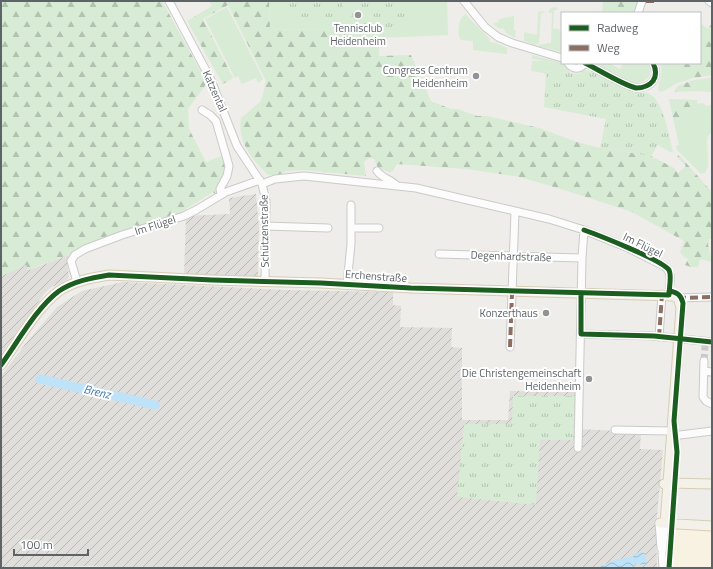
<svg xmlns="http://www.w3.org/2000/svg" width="713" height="569" font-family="'Titillium Web',sans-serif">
  <defs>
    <pattern id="industrial-furrows" width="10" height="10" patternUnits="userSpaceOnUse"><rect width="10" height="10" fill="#e0deda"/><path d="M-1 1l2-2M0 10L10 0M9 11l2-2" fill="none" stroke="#b9b8b5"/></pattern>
    <pattern id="forest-firs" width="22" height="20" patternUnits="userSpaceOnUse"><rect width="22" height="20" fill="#d8ebd4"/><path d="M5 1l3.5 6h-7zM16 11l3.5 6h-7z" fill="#b2c2b0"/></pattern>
    <pattern id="park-tufts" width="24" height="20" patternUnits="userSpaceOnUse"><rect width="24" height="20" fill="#d8ebd4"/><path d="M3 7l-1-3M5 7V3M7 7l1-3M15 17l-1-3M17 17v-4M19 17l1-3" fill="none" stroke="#b2c2b0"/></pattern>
    <pattern id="water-waves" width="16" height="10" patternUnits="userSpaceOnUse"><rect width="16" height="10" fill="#bee2f8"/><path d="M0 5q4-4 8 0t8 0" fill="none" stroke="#9ebbcd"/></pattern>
  </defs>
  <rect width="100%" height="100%" fill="#efede9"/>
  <path fill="#f8f2e3" d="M672,527L712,528V568L670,567Z"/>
  <path fill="url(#industrial-furrows)" d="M256,194L259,227L258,276L184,275L186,216L230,214L229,198Z
    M69,255L67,262L69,276L68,279L50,288L44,294L1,354V276L26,265L29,270Z
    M123,282L285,290L393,292V305L401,306L400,327L452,328L451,347L462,348V420H508L510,391H578L577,429L641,432L640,449L663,450L656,527L657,568H130L88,566L1,568V376L26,343L57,307L82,291Z"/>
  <path fill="#d8ebd4" d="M269,1H447L448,35L379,38L344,36L343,29L270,30Z
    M227,7L263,79L258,83L256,78L242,84L238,76L235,78L205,19Z
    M556,7L558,10H554L553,29H559L562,35L561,52L538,46L540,44H547V43H551L552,13H549V10L551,8Z
    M543,11L544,13H541L539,43L535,45L524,41V32L537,35L538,12Z
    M465,14L490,39L489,41L493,43L494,42L507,48V54L473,50V41L461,40C456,33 459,18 465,14Z
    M514,16V30L516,31L515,38L505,32V30L502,28L500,29L493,24L498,22L500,19Z
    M532,55L563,63L570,73L544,71V73L531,71L532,61H541L540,60L532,59Z
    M594,63H610L620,69L623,63H648C655,76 645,84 632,83Z
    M660,63H681L693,78L677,83L664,91L659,92C656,82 665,77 660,63Z
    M712,78V92L695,91L694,80Z
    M703,103L706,106L712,105V132L708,136L707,140L708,166L705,173L701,174L677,150L676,146L679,145L674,122L682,117L693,104Z"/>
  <path fill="url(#forest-firs)" d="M1,1H162L207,83L188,109L189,129L206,162L222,156L226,172L219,194L216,195L213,192L186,209L187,213L81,249L62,258L61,257L57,259V260L51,261L28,270L26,265L1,276Z
    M209,1H269L270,30L344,29L345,36L379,38V56L411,55L431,101L451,109H458L477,116H487L539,128L577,142L600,148L651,156L674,168L678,173L686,166L677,157L679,155L712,192V239H709L708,244L712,262L700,259L698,267H691L685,265L688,259L683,256L680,252L684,241L632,212L574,193L520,177L466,169L397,164L393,171L389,172L378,168L374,159L369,158L364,162L366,176L304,170L286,171L280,175H268C252,160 237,141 241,118L261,101L266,81L228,5L203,19L233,78L223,84L187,21L212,6Z
    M603,1H638L635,13H602Z
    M700,23L708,29L712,23V75L693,78L681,63H700Z
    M694,80L695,91L674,92L677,86Z
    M669,99L697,100V104H693L682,117L674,122Z"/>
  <path fill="url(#park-tufts)" d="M288,1H343V21L288,22Z
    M351,1H407L408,27L351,28Z
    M584,70L594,73L633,91C638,93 643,92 648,93C664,100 669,136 673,152L672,153L658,145L651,156L600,148L606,119L544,107L546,74L544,73V71L579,74Z
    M513,396H575L573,440H540L536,505L457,497L464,424H512Z"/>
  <path fill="url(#water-waves)" d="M638,552L645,553L647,565L635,564L634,567L596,568L615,560L633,556Z"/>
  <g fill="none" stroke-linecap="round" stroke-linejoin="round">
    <path stroke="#bee2f8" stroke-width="9" d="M40,379L155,405"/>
    <path stroke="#cbcac9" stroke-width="7" stroke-dasharray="7 3.5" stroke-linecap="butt" d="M704,361L705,346"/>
    <g stroke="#cacaca" stroke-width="9">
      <path id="minor" d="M169,1L211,80L237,146L262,184L266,201L265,281
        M464,1L485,27L498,37L512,43L562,58
        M709,1L712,3
        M638,13L642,1
        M568,63C573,70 580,70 585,63
        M585,63C597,69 625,86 636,88C643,88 649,86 653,81C657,75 656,69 653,63
        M202,110L210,115L216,121L229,166L227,176L220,189L221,195
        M377,171C382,178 390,179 396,185
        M262,184L275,179L304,176L416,188L549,219L584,230L626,247L664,266C674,273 669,284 669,295
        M265,226L328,228
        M351,228H379
        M439,254L582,258
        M77,282L71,261L75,255L85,249L122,235L184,216L196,210L226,192L260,180
        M347,284L351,244V205
        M678,298L712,297
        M581,334L654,336L712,342
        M659,337L662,294
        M510,347L515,212
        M704,361L703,397L706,401L712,404
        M704,371L712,372
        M615,430L671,431
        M671,434L680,435L712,431
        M578,448L582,258L584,230
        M659,523L661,548
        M663,568L662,554L665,523"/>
    </g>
    <g stroke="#d7cdb6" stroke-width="11">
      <path id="major" d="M1,365C17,343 37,307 59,291C74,281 91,278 109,275L212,280L321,283L411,288L673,296L678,298L681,308L665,523
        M664,484L668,483L712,484
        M660,523L712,526"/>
    </g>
    <use href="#minor" stroke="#fdfcfc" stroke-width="7"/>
    <use href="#major" stroke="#f4f1e9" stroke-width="9"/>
    <path stroke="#8d6e63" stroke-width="4" stroke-dasharray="8 4" stroke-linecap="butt" d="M646,1H654
      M678,298L712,297
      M659,337L662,294
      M510,347L512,294"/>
    <g stroke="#fff" stroke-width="8">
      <path id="cycleway" d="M585,63C597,69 625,86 636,88C643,88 649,86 653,81C657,75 656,69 653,63
        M669,291C677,292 681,295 683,303L674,421L677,452L669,568
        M581,293V334L654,336L712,342
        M1,365C17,343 37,307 59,291C74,281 91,278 109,275L212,280L321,283L411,288L669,295C669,288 672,276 669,270C662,260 598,235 584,230"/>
    </g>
    <use href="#cycleway" stroke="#1b5e20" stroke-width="5"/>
  </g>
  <g fill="#919395" stroke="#fff" stroke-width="1.5">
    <circle cx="358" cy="15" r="4"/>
    <circle cx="476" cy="76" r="4"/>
    <circle cx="546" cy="313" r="4"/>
    <circle cx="589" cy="379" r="4"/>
  </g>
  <g text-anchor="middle" stroke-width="4" stroke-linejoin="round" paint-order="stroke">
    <g font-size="11" fill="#5e6368" stroke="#fff" text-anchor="end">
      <text x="358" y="32" text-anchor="middle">Tennisclub<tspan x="358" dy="13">Heidenheim</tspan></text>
      <text x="468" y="74">Congress Centrum<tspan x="468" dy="13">Heidenheim</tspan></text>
      <text x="538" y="317">Konzerthaus</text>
      <text x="581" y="377">Die Christengemeinschaft<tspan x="581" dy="13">Heidenheim</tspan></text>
    </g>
    <g font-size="11" fill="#5e6368" stroke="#fff">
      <text transform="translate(215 91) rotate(66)" y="4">Katzental</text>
      <text transform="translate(155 225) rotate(-18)" y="4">Im Flügel</text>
      <text transform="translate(264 231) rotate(-91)" y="4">Schützenstraße</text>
      <text transform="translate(643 245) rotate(26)" y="4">Im Flügel</text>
      <text transform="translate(511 256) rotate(2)" y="4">Degenhardstraße</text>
      <text transform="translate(376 276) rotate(4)" y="4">Erchenstraße</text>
    </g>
    <g font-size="12" font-style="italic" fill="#3d7aad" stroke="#fff">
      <text transform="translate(97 392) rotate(13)" y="4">Brenz</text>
    </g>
  </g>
  <rect width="713" height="569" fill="none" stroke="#5e6368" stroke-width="4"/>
  <rect x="561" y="12" width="140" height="52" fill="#ffffff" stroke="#bfc1c3"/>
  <rect x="569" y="25" width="20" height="6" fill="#1b5e20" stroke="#bfc1c3"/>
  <text x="597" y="32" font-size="12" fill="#5e6368">Radweg</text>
  <rect x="569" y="45" width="20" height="6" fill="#8d6e63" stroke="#bfc1c3"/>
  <text x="597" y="52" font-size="12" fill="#5e6368">Weg</text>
  <path d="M14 549v6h74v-6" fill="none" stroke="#5e6368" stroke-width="2"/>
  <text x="20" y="549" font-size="12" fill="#5e6368" stroke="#ffffff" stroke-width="3" paint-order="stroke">100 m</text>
</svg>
